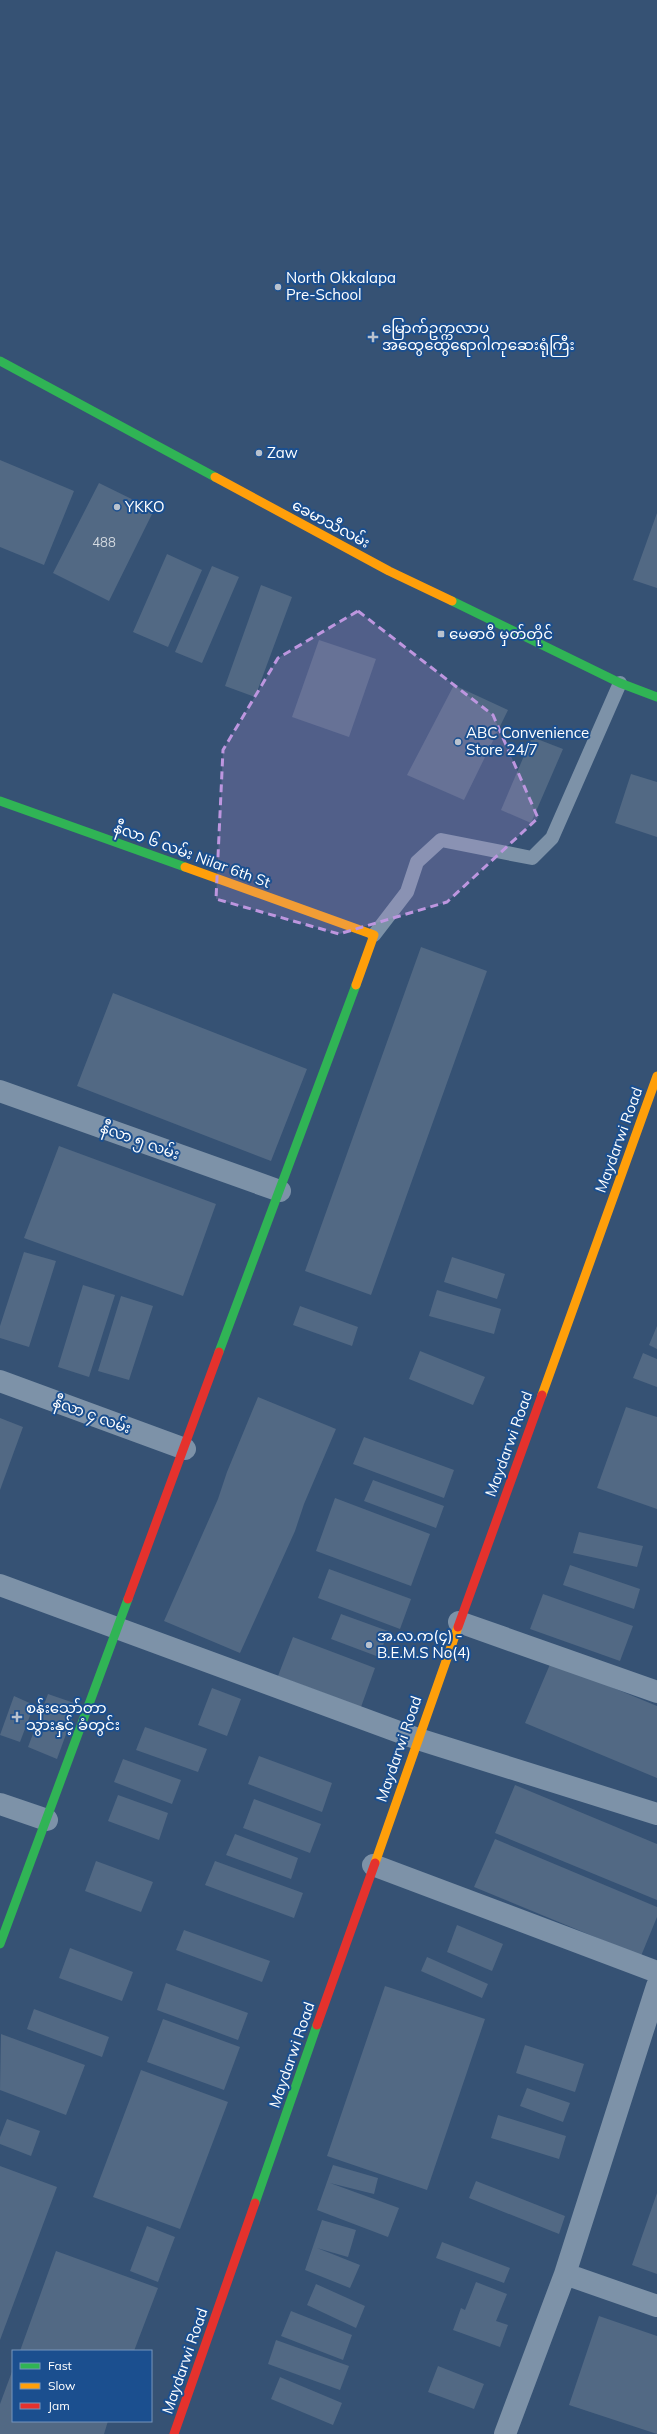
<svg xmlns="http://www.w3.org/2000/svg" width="657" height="2434" font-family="Mulish,'Noto Sans Myanmar',sans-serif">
  <rect width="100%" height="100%" fill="#365274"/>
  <path fill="#526984" d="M0,460L74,491L44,565L0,547Z
    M99,483L154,510L109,601L53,573Z
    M657,513V588L633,580Z
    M167,554L202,570L168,647L133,632Z
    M212,566L239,577L202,663L175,652Z
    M261,585L292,597L255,697L225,686Z
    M319,640L376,659L349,737L292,717Z
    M454,685L508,710L464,800L407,775Z
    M532,737L563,749L531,823L501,810Z
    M631,774L657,782V837L615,823Z
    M421,947L487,971L371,1295L305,1271Z
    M113,993L307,1069L271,1161L77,1086Z
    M59,1146L216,1204L183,1296L24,1238Z
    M24,1252L56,1261L29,1347L0,1338V1326Z
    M452,1257L505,1274L497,1299L444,1282Z
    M83,1285L115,1295L89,1377L58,1367Z
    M437,1290L501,1309L494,1334L429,1316Z
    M121,1296L153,1306L129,1380L98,1371Z
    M300,1306L358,1327L352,1346L293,1325Z
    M657,1326V1349L649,1345Z
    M420,1351L485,1377L473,1405L409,1379Z
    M643,1353L657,1359V1387L633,1378Z
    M258,1397L336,1429L304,1504L295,1531L240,1653L164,1621L218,1499L227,1472Z
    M626,1407L657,1417V1509L597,1488Z
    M0,1418L23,1427L0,1490Z
    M364,1437L454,1470L444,1498L353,1464Z
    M373,1480L444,1506L436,1528L364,1501Z
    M335,1498L430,1534L411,1586L316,1551Z
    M579,1532L643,1546L637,1567L573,1553Z
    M570,1565L640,1589L634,1609L563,1585Z
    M329,1569L411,1599L400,1629L318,1598Z
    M543,1594L633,1626L620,1661L530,1629Z
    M341,1614L388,1631L379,1657L331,1639Z
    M293,1637L375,1668L361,1707L278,1676Z
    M551,1662L657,1706V1778L525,1723Z
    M212,1688L241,1699L227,1736L198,1725Z
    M48,1694L77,1704L57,1759L28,1747Z
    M14,1696L34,1705L20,1742L0,1735Z
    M145,1727L207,1749L198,1772L136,1750Z
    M259,1756L332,1783L322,1812L248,1784Z
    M123,1759L181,1780L172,1804L114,1782Z
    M515,1785L657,1844V1900L495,1833Z
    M118,1795L168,1813L159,1840L108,1821Z
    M254,1799L321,1824L310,1853L243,1828Z
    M235,1834L298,1858L291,1879L226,1855Z
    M495,1839L657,1907V1917L641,1956L474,1887Z
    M96,1861L153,1882L141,1912L85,1891Z
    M215,1861L303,1893L294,1918L205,1885Z
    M457,1925L503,1944L492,1971L447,1952Z
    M184,1930L270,1961L262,1982L176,1950Z
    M70,1948L133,1972L122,2001L59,1978Z
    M427,1957L488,1984L482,1998L421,1971Z
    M166,1983L248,2013L238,2040L157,2010Z
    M385,1986L485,2019L427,2190L327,2156Z
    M34,2009L109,2037L102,2057L27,2029Z
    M163,2019L240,2047L224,2090L147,2062Z
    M1,2034L85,2065L66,2115L0,2090Z
    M525,2045L584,2064L575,2092L516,2073Z
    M141,2070L228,2102L180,2229L93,2197Z
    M527,2088L570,2103L563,2122L520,2106Z
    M498,2115L566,2136L559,2159L491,2138Z
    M7,2119L40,2131L31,2156L0,2144V2137Z
    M333,2165L378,2178L374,2194L330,2183L399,2208L388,2237L317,2210Z
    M0,2166L57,2187L0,2340Z
    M476,2181L565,2216L559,2234L469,2198Z
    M657,2193V2274L632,2265Z
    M322,2220L356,2230L348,2257L317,2248L360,2265L350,2288L305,2270Z
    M147,2226L175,2237L158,2282L130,2271Z
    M442,2242L510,2268L504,2283L436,2258Z
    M56,2251L158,2288L134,2351H20Z
    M476,2282L507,2294L496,2321L508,2325L500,2347L453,2330L461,2308L465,2310Z
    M316,2284L365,2306L356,2328L307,2305Z
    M291,2311L352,2335L343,2360L281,2336Z
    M599,2316L657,2336V2434L569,2405Z
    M276,2340L349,2366L340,2390L268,2364Z
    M438,2366L484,2384L474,2409L428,2392Z
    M13,2369V2421H108L104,2434H0V2404Z
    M280,2377L342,2403L333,2425L271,2399Z"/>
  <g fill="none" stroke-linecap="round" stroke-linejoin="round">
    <path stroke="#7d92a8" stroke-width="14" d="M374,935L407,892L417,862L441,840L532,858L552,838L620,683"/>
    <path stroke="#7d92a8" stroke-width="22" d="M0,1091L280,1191
      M0,1381L185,1449
      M0,1585L418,1739L657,1814
      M459,1622L657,1692
      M0,1804L47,1820
      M373,1865L657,1972
      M565,2274L657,2306
      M505,2434L565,2274L657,1986"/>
    <path stroke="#30b455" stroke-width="9" d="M0,361L215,477
      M452,601L620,683L657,697
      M0,801L185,867
      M219,1352L356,985
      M0,1944L128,1599
      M255,2203L317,2025"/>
    <path stroke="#ff9f0a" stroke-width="9" d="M215,477L389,571L452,601
      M185,867L374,935L356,985
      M542,1395L657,1076
      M375,1863L458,1627"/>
    <path stroke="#e5322d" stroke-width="9" d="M128,1599L219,1352
      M458,1627L542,1395
      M317,2025L375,1863
      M174,2434L255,2203"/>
  </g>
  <path fill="#bd96df" fill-opacity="0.2" stroke="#bd96df" stroke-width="3" stroke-dasharray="8 5" stroke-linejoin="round" d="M358,611L493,715L538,818L447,902L339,934L216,899L223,750L278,658Z"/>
  <g fill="#b9c2ce" stroke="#1b4f8f" stroke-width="1.5">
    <circle cx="278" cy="287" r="4"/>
    <path d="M371 331h4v4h4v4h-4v4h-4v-4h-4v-4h4z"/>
    <circle cx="259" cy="453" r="4"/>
    <circle cx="117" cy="507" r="4"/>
    <rect x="437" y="630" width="8" height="8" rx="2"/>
    <circle cx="458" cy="742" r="4"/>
    <circle cx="369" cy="1645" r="4"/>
    <path d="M15 1711h4v4h4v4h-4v4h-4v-4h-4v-4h4z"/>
  </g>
  <g text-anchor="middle" stroke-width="4" stroke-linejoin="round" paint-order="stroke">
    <g font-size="13" fill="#d4dae0">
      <text x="104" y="547">488</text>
    </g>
    <g font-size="15" fill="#fff" stroke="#1b4f8f" text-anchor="start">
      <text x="286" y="283">North Okkalapa<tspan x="286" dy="17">Pre-School</tspan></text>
      <text x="382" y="333">မြောက်ဥက္ကလာပ<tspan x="382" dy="17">အထွေထွေရောဂါကုဆေးရုံကြီး</tspan></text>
      <text x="267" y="458">Zaw</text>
      <text x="125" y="512">YKKO</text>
      <text x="449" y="639">မေဓာဝီ မှတ်တိုင်</text>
      <text x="466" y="738">ABC Convenience<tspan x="466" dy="17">Store 24/7</tspan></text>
      <text x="377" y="1641">အ.လ.က(၄) -<tspan x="377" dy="17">B.E.M.S No(4)</tspan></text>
      <text x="26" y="1713">စန်းသော်တာ<tspan x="26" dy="17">သွားနှင့် ခံတွင်း</tspan></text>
    </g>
    <g font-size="15" fill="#fff" stroke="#1b4f8f">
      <text transform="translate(331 524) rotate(28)" y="5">ခေမာသီလမ်း</text>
      <text transform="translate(192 855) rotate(20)" y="5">နီလာ ၆ လမ်း Nilar 6th St</text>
      <text transform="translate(619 1140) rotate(-70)" y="5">Maydarwi Road</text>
      <text transform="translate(140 1141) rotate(20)" y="5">နီလာ ၅ လမ်း</text>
      <text transform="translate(92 1415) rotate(20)" y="5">နီလာ ၄ လမ်း</text>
      <text transform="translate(509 1444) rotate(-70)" y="5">Maydarwi Road</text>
      <text transform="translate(399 1749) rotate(-71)" y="5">Maydarwi Road</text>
      <text transform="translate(292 2055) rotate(-71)" y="5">Maydarwi Road</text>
      <text transform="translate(185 2361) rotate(-71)" y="5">Maydarwi Road</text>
    </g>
  </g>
  <rect x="12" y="2350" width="140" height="72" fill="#1b4f8f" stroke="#7695bc"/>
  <rect x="20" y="2363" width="20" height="6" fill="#30b455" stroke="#7695bc"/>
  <text x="48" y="2370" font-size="12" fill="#ffffff">Fast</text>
  <rect x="20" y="2383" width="20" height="6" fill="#ff9f0a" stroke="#7695bc"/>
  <text x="48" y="2390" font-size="12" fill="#ffffff">Slow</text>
  <rect x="20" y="2403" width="20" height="6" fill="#e5322d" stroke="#7695bc"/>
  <text x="48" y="2410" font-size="12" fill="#ffffff">Jam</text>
</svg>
